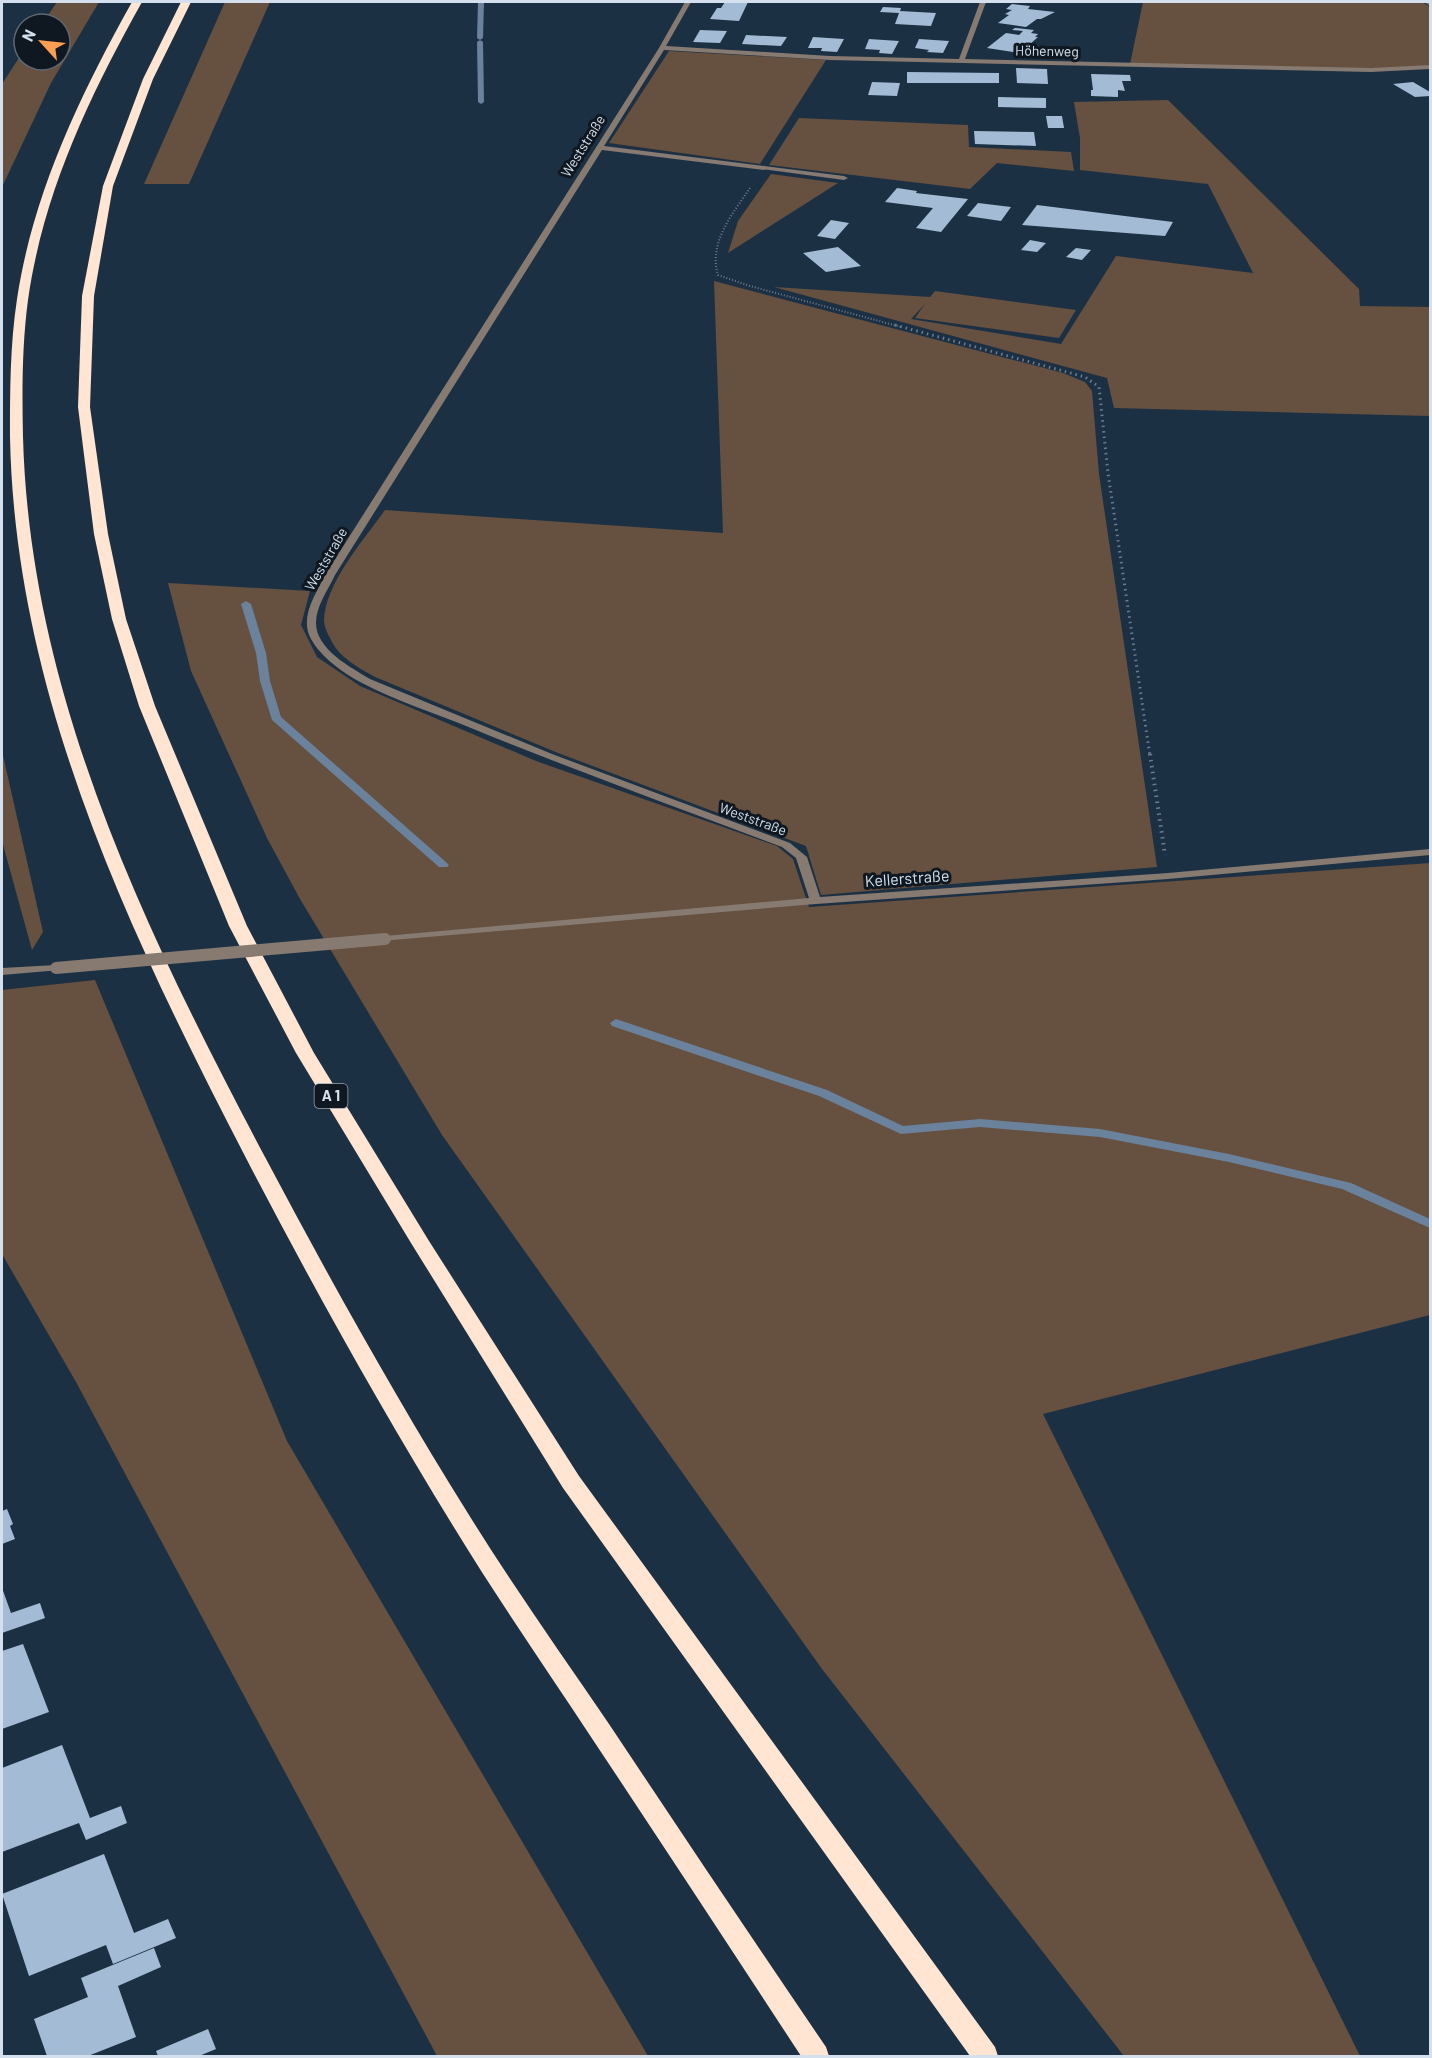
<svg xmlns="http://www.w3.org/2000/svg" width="1432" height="2058" font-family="Barlow,sans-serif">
  <rect width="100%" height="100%" fill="#1c3044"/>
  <path fill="#66503f" d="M57,2H99L51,83L2,187V84L24,50V60H60V24H42Z
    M225,2H270L189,184H144Z
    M1143,2H1422L1430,7V66L1369,69L1130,64Z
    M669,51L826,60L760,164L609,143Z
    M1168,100L1359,289L1360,306L1430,307V416L1114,408L1107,378L774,287L930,297L935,291L1076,310L1059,338L915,318L925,304L911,319L1061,344L1116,256L1253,273L1208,184L1080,170V138L1074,102Z
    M799,118L968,125L969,147L1071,152L1074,171L997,163L970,189L769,165Z
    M771,174L838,183L728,253L738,221Z
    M714,281L1063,373L1085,382L1092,391L1099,474L1157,867L821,895L806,846L558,753L375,677C361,669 345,661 335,647C331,640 325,630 324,622C324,584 364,540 385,510L723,533Z
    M168,583L310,591L301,625L317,657L360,686L536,761L777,846L793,859L809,907L1430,863V1315L1043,1414L1360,2056H1124L822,1669L442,1135L300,899L267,838L191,671Z
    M2,751L43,932L32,950L2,841Z
    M95,980L287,1441L648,2056H437L76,1382L2,1254V990Z"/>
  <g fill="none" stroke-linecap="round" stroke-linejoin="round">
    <path fill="#6a829b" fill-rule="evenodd" d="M478,2H484L483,38L480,40L477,38Z
      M480,40L483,42L484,102L481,104L478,102L477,42Z
      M246,601L251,604L266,653L270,681L281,717L447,863L449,865L447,867H439L272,720L260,681L256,653L241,604Z
      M616,1019L827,1090L903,1126L980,1119L1100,1129L1229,1154L1351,1183L1430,1219V1228L1342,1189L1229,1162L1100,1137L980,1127L901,1134L819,1096L612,1026L610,1023Z"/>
  </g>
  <path fill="#a3bbd4" d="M725,2H748L739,21L710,19L717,8H721Z
    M1012,4L1030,6L1028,9L1055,12L1041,19H1037L1026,27L998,23L1009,15L1005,14L1012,10L1006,9Z
    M883,7L901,8L900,11L936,13L931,26L895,24L899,13L880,12Z
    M1015,28L1034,30L1031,33L1038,34L1035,37H1038L1020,53L987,48L1006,33L1019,35L1023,31L1012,30Z
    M700,30L727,31L720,43L693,42Z
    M746,35L787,37L781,46L742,44Z
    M813,37L844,39L837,52L821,51L822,48H808Z
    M869,39L899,41L892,54L879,53L880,50L865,49Z
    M919,39L949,41L943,53L927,52L929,50L915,48Z
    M1016,68L1047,69L1048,84L1017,83Z
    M907,72L999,73V83H907Z
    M1091,74L1130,75L1131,81H1122L1125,91L1118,90V97L1091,96V90H1093Z
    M872,82L900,83L897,96L868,95Z
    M1413,82L1430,92V96L1415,97L1393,84Z
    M998,97L1046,98V108L998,107Z
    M1046,116H1062L1064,128H1048Z
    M974,131L1034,132L1036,146L975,144Z
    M897,188L917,191L916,193L968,199L941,232L916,228L933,208L885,202Z
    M978,203L1011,207L1001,221L967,216Z
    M1037,205L1173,222L1165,236L1022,225Z
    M831,220L849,223L835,239L817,236Z
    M1030,240L1046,243L1037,252L1021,250Z
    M838,247L861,266L826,272L803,253Z
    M1076,248L1091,250L1082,260L1066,257Z
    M7,1509L13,1524L10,1526L15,1539L2,1544V1511Z
    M2,1588L11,1613L40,1603L45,1618L2,1633Z
    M23,1644L49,1712L2,1729V1651Z
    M62,1745L90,1818L121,1806L127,1823L86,1840L79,1823L2,1852V1768Z
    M104,1854L134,1933L168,1919L176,1938L113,1964L106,1945L29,1976L2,1894Z
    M154,1948L161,1967L118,1986L136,2037L88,2056H47L34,2019L88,1997L81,1978Z
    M208,2029L216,2049L199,2056H158L156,2051Z"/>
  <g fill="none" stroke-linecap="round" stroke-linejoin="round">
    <path stroke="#6b7c8d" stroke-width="2" stroke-dasharray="1 2" stroke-linecap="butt" d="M750,188C733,213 708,243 718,275L750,286L901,327"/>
    <path stroke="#6b7c8d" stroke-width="3" stroke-dasharray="1.5 4" stroke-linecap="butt" d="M895,325L1085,377L1099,387L1108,473L1150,756"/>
    <path stroke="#6b7c8d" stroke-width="4" stroke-dasharray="1.5 4.5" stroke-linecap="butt" d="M1150,754L1165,855"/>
    <path fill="#877a71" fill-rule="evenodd" d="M764,166L844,176L848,178L844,180L762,169L760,168Z"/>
    <path fill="#877a71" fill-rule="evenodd" d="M685,2H691L666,46L830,56L959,59L980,2H986L965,59L1371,68L1430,65V69L1371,72L830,60L664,50L604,146L764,166L768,168L764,170L602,150L335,575C328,590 316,606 316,623C316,649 350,667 370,679L552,754L790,843L807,857L820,897L1168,873L1430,849V855L1168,879L816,904L381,941L379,939L385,936L809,898L796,858L782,847C678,808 574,770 471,728C435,713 396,701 362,683C343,673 321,657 311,639C299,617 316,594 325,575L659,48Z
      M1424,2H1430V6Z
      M56,965L60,966L62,968L60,970L2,975V968Z"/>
    <path fill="#ffe5d2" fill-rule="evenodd" d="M132,2H142C90,95 43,193 28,300C22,345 22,391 23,437C30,696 146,932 265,1157C329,1278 396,1398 469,1515C513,1586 562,1655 609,1724C681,1832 753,1940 826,2047L829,2056H801C732,1951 663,1845 593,1740C547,1670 499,1601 455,1529C381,1409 312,1285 247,1160C130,934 15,696 10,437C10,391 10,345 17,299C33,193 80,95 132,2Z
      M181,2H191L153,79L113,186L94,296L90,407L108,534L126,619L155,706L247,926L314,1053L429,1241L579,1476L995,2047L998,2056H970L563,1488L411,1243L296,1053L229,926L139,706L112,619L94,534L78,407L82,296L103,186L143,79Z"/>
    <path stroke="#877a71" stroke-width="12" d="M56,968L385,939"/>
  </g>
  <g text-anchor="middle" stroke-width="6" stroke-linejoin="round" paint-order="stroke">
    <g font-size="14" fill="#d4e0ed" stroke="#0f1821">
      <text transform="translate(1047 51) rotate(1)" y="5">Höhenweg</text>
      <text transform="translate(583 146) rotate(-58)" y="5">Weststraße</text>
      <text transform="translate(326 559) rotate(-60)" y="5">Weststraße</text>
      <text transform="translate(753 819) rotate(20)" y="5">Weststraße</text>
    </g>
    <rect fill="#0f1821" stroke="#99a4b0" stroke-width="1.5" x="314.5" y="1084" width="33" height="24" rx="4.5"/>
    <g font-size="15" font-weight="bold" fill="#d4e0ed">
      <text x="331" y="1101">A 1</text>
    </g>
    <g font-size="16" fill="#d4e0ed" stroke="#0f1821">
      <text transform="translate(907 878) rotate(-4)" y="6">Kellerstraße</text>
    </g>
  </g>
  <rect width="1432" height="2058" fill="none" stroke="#d4e0ed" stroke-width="6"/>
  <g transform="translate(42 42) rotate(297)"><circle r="28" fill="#0f1821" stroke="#5e6873" stroke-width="1.5"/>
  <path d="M0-4.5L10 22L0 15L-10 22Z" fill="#fb9e51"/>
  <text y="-9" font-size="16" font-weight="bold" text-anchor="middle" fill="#d4e0ed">N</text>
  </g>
</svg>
